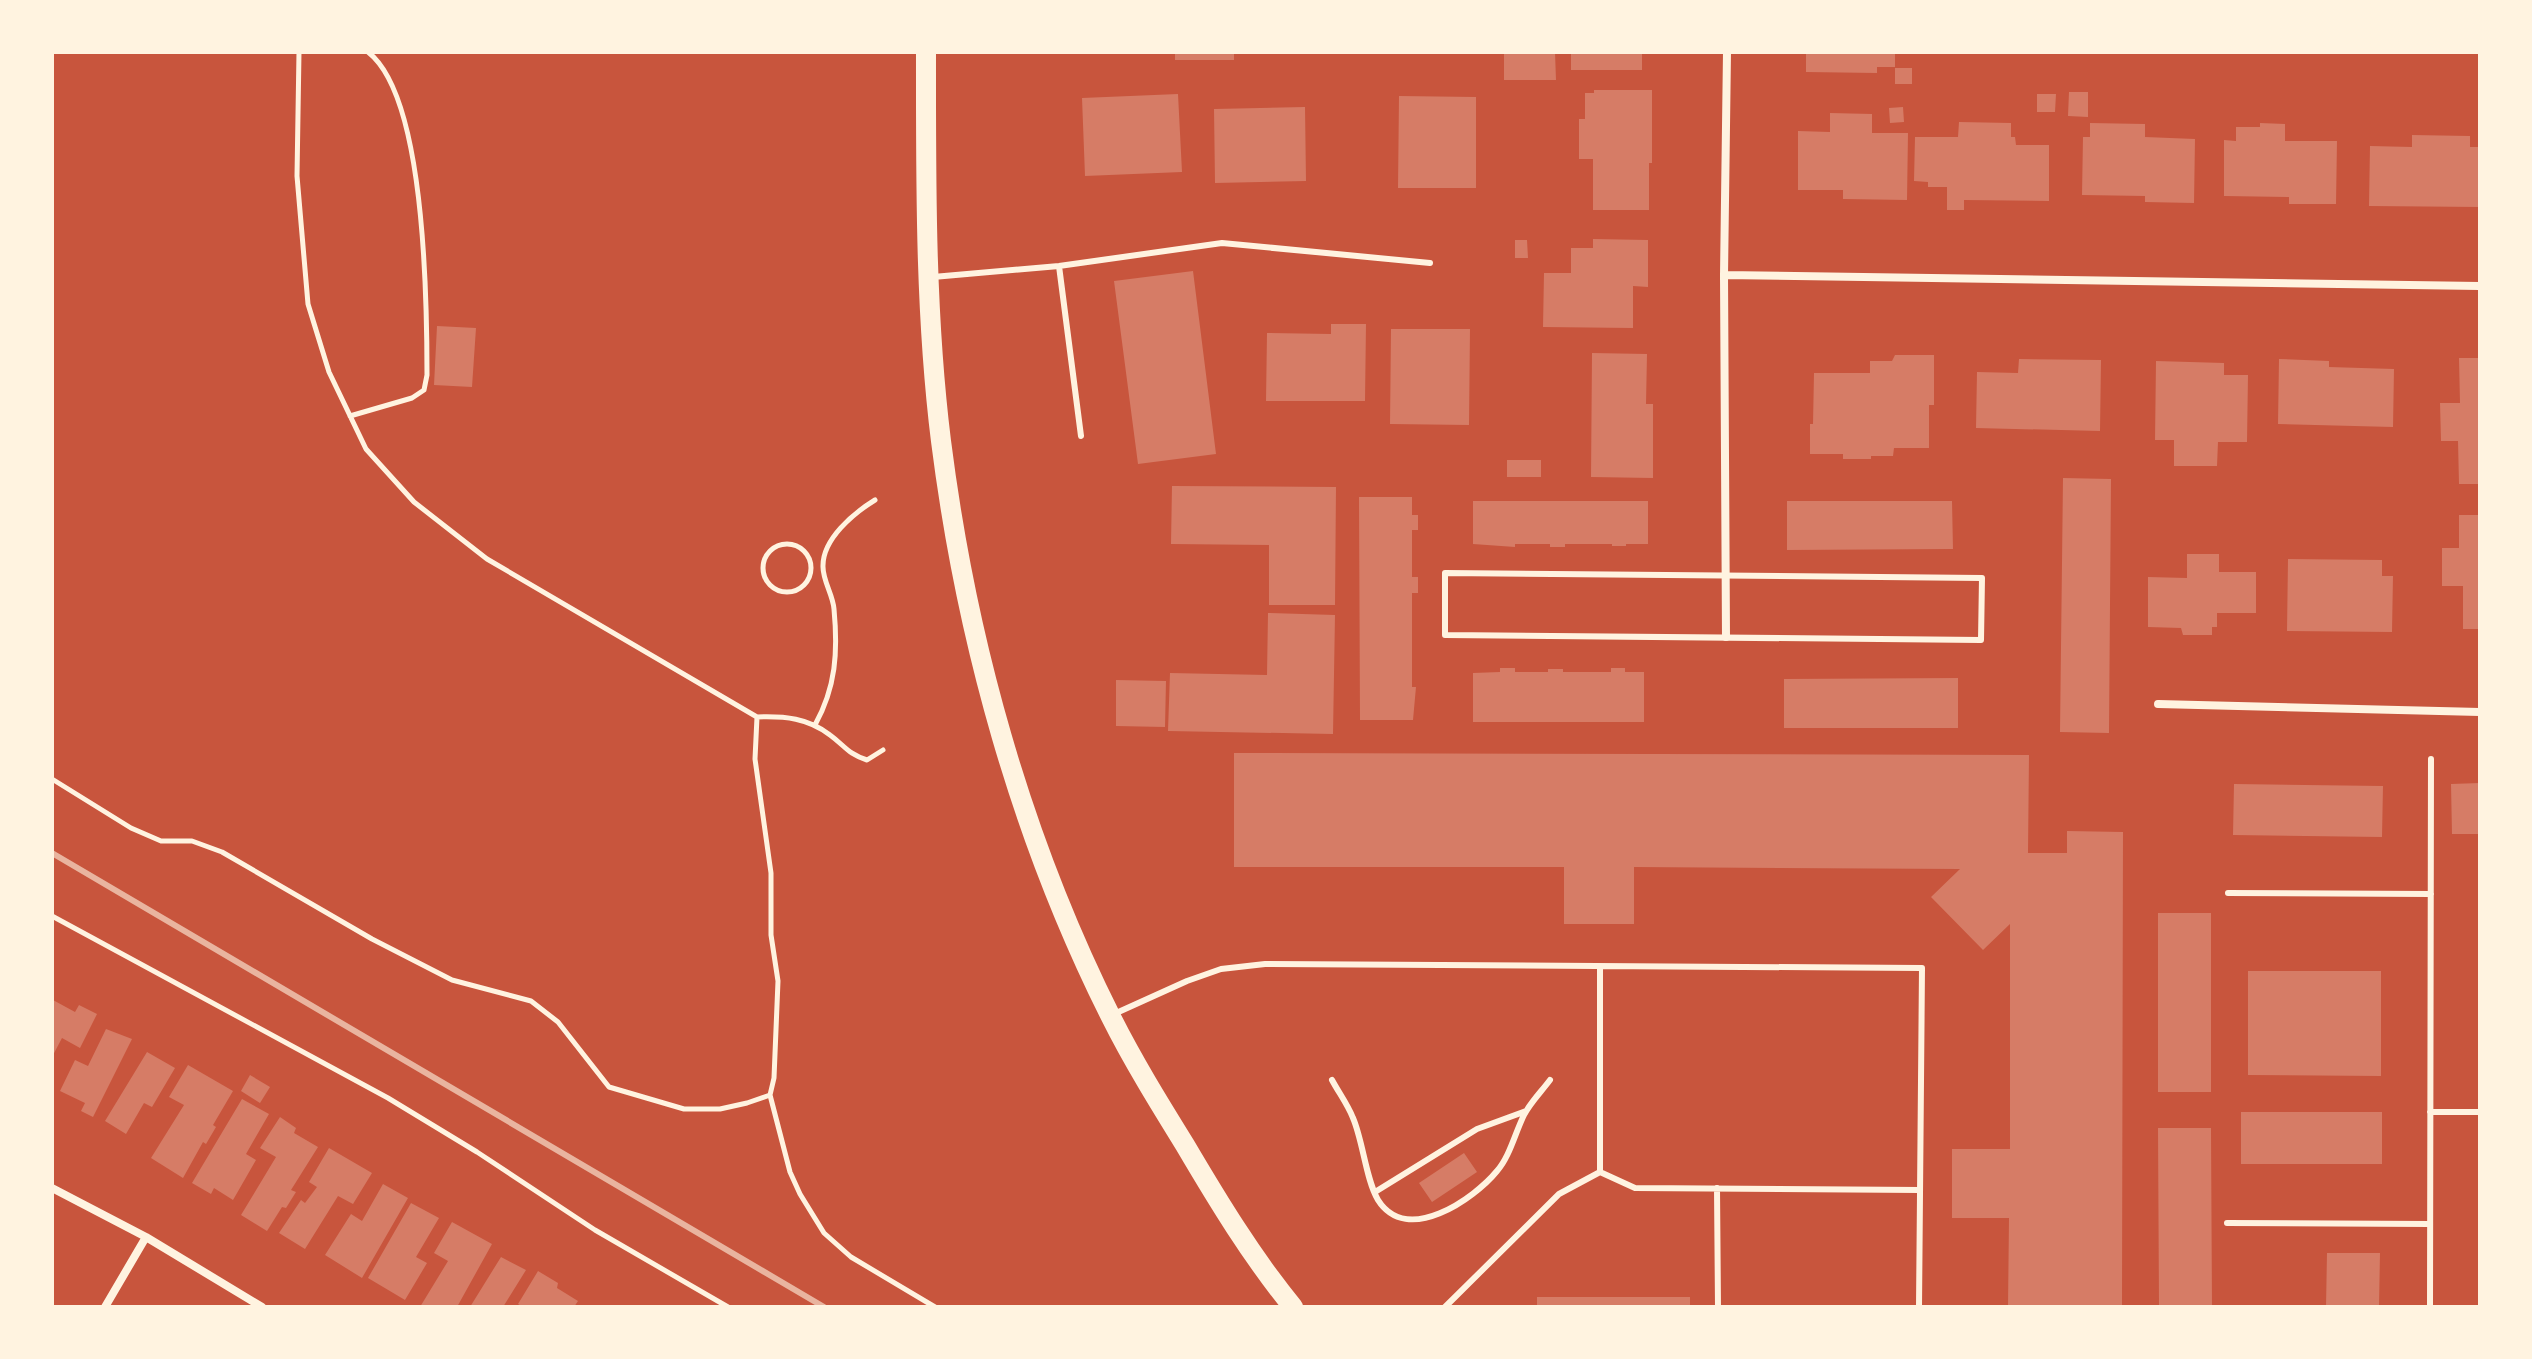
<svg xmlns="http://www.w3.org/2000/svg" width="2532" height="1359" font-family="Helvetica,sans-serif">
  <rect width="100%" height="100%" fill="#c8553d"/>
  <path fill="#d67c66" d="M1175,52H1234V60H1175Z
    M1504,52H1555L1556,80H1504Z
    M1571,52H1642V70H1571Z
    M1806,52H1895V67H1877V73L1806,72Z
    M1895,68H1912V84H1895Z
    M1594,90H1652V163H1649V210H1593V159H1579V119H1585V93H1594Z
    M2069,92H2088V117L2068,116Z
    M1178,94L1182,172L1085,176L1082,98Z
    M2037,94H2056L2055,112H2037Z
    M1399,96L1476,97V188H1398Z
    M1305,107L1306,181L1215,183L1214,109Z
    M1903,107L1904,122L1890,123L1889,108Z
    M1830,113L1872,114V133H1908L1907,200L1843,199V190H1798V131L1830,132Z
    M1959,122L2011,123V137H2015L2016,145H2049V201L1964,200V210H1947V187H1928V182L1914,181L1915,137H1958Z
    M2090,123L2145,124V137L2195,139L2194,203L2145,202V196L2082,195L2083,137H2090Z
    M2260,123L2285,124V141H2337L2336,204H2289V197L2224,196V140L2236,141V127H2260Z
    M2412,135L2470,136V147H2480V207L2369,206L2370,146L2412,147Z
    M1593,239L1648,240V287L1633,286V328L1543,327L1544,273H1571V248H1593Z
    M1515,240H1527L1528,258H1515Z
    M1193,271L1216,454L1138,464L1114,281Z
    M1331,324H1366L1365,401H1266L1267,333L1331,334Z
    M437,326L476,328L472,387L434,385Z
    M1391,329H1470L1469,425L1390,424Z
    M1592,353L1647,354L1646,404H1653V478L1591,477Z
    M1895,355H1934V405H1929V448H1894L1893,456H1871V459H1843V454H1810V424H1813L1814,373H1870V361H1892Z
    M2459,358H2480V484H2459L2458,441H2441L2440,403H2460Z
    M2019,359L2101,360L2100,431L1976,428L1977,372L2018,373Z
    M2279,359L2329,361V367L2394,369L2393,427L2278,424Z
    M2156,361L2224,363V375H2248L2247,442H2218L2217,466H2174V440H2155Z
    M1507,460H1541V477H1507Z
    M2063,478L2111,479L2109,733L2060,732Z
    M1172,486L1336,487L1335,605H1269V545L1171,544Z
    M1359,497H1412V515H1418V530H1412V577H1418V593H1412V687H1416L1413,720H1360Z
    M1473,501H1648V544H1626V546H1612V544H1565V547H1550V544H1515V547L1473,544Z
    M1787,501H1952L1953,549L1787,550Z
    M2459,515H2480V629H2463V586H2442V548H2459Z
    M2187,554H2219V572H2256V613H2217V627H2212V635H2183L2181,628L2148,627V577L2187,578Z
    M2288,559L2382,560V576H2393L2392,632L2287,631Z
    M1268,613L1335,615L1333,734L1168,731L1170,673L1267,675Z
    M1500,668H1515V672H1548V669H1563V672H1611V668H1625V672H1644V722H1473V673L1500,672Z
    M1958,678V728H1784V679Z
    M1116,680L1166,681L1165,727L1116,726Z
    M1234,753L2029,755L2028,853H2067V831L2123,832L2122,1307H2008L2009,1218H1952V1149H2010V924L1983,950L1931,897L1960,869L1634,867V924H1564V867H1234Z
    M2480,783V834H2452L2451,784Z
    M2234,784L2383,786L2382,837L2233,835Z
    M2158,913H2211V1092H2158Z
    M2248,971H2381V1076L2248,1075Z
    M53,1000L75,1012L79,1005L97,1014L80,1048L62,1038L52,1057Z
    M106,1029L132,1039L93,1117L81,1111L85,1103L60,1091L75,1060L88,1066Z
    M147,1052L175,1068L152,1107L144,1103L126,1134L105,1121Z
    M188,1065L233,1091L213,1125L216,1127L206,1144L203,1142L183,1178L151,1158L184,1105L169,1097Z
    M250,1075L270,1087L260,1103L241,1091Z
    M242,1099L269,1114L246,1154L256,1160L233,1200L214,1188L211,1194L192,1183Z
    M2241,1112H2382V1164H2241Z
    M280,1117L296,1128L294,1133L318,1147L291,1190L296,1192L286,1208L282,1207L267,1231L241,1215L276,1157L260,1148Z
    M2158,1128H2211L2212,1307H2159Z
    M329,1148L372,1173L353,1204L338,1196L305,1249L279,1233L301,1200L305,1203L317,1187L309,1182Z
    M1464,1153L1477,1172L1432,1202L1419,1183Z
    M383,1184L408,1198L362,1278L325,1255L351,1214L362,1221Z
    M411,1203L439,1218L416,1257L427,1263L405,1300L368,1278Z
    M452,1222L492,1244L457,1307H420L448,1261L434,1253Z
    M2327,1253H2380L2379,1307H2326Z
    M501,1257L526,1270L503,1307H470Z
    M538,1271L558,1283L557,1288L578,1301L574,1307H523L518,1304Z
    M1537,1297H1690V1307H1537Z"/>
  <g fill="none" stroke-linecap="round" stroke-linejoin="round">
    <path stroke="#fff3e0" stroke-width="5" d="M299,52L297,176L308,304L329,372L366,449L414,502L487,559L757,717L755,759L771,873V935L778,981L774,1078L770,1095L790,1172L800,1194L824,1233L851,1257L935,1307
      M350,416L412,398L424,390L427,375C427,303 426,97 368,52
      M763 568a24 24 0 1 1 48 0a24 24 0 1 1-48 0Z
      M757,717C785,716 808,718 830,735C845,746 848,754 867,760L883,750
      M815,725C836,687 838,652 834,609C833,595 823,581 823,567C822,539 854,513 875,500
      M52,779L131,828L161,841H192L222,852L372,939L452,980L531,1001L558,1022L609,1087L684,1109H720L747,1103L770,1095
      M52,916L388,1098L477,1152L595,1230L728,1307"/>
    <path stroke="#fff3e0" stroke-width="6" d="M1059,266L1081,436
      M933,277L1059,266L1222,243L1430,263
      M1445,573L1982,578L1981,640L1445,635Z
      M2228,893L2431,894
      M1600,967V1172L1635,1188L1920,1190
      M1114,1014L1187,981L1221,969L1265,964L1922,968L1919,1307
      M1332,1080C1339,1093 1348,1105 1353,1118C1363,1141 1366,1180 1378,1200C1407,1246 1474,1199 1497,1171C1510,1156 1515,1133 1524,1115C1530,1103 1541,1092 1550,1080
      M2430,1112H2480
      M1717,1188L1718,1307
      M1375,1192L1477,1129L1526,1111
      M2227,1223L2430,1224
      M2430,1306L2431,759
      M1445,1307L1559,1194L1600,1172"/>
    <path stroke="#fff3e0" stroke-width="8" d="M1724,275L2480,286
      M1726,637L1724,275L1727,52
      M2158,704L2480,712
      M52,1188L146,1237L262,1307
      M105,1307L146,1237"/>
    <path stroke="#fff3e0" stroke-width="20" d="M926,52C926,181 925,312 941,441C966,639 1021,838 1111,1017C1133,1061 1159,1103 1185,1145C1218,1201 1252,1257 1293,1307"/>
    <path stroke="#e9b49f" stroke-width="6" d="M52,853L824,1307"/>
  </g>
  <rect width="2532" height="1359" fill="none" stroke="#fff3e0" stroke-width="108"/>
</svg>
